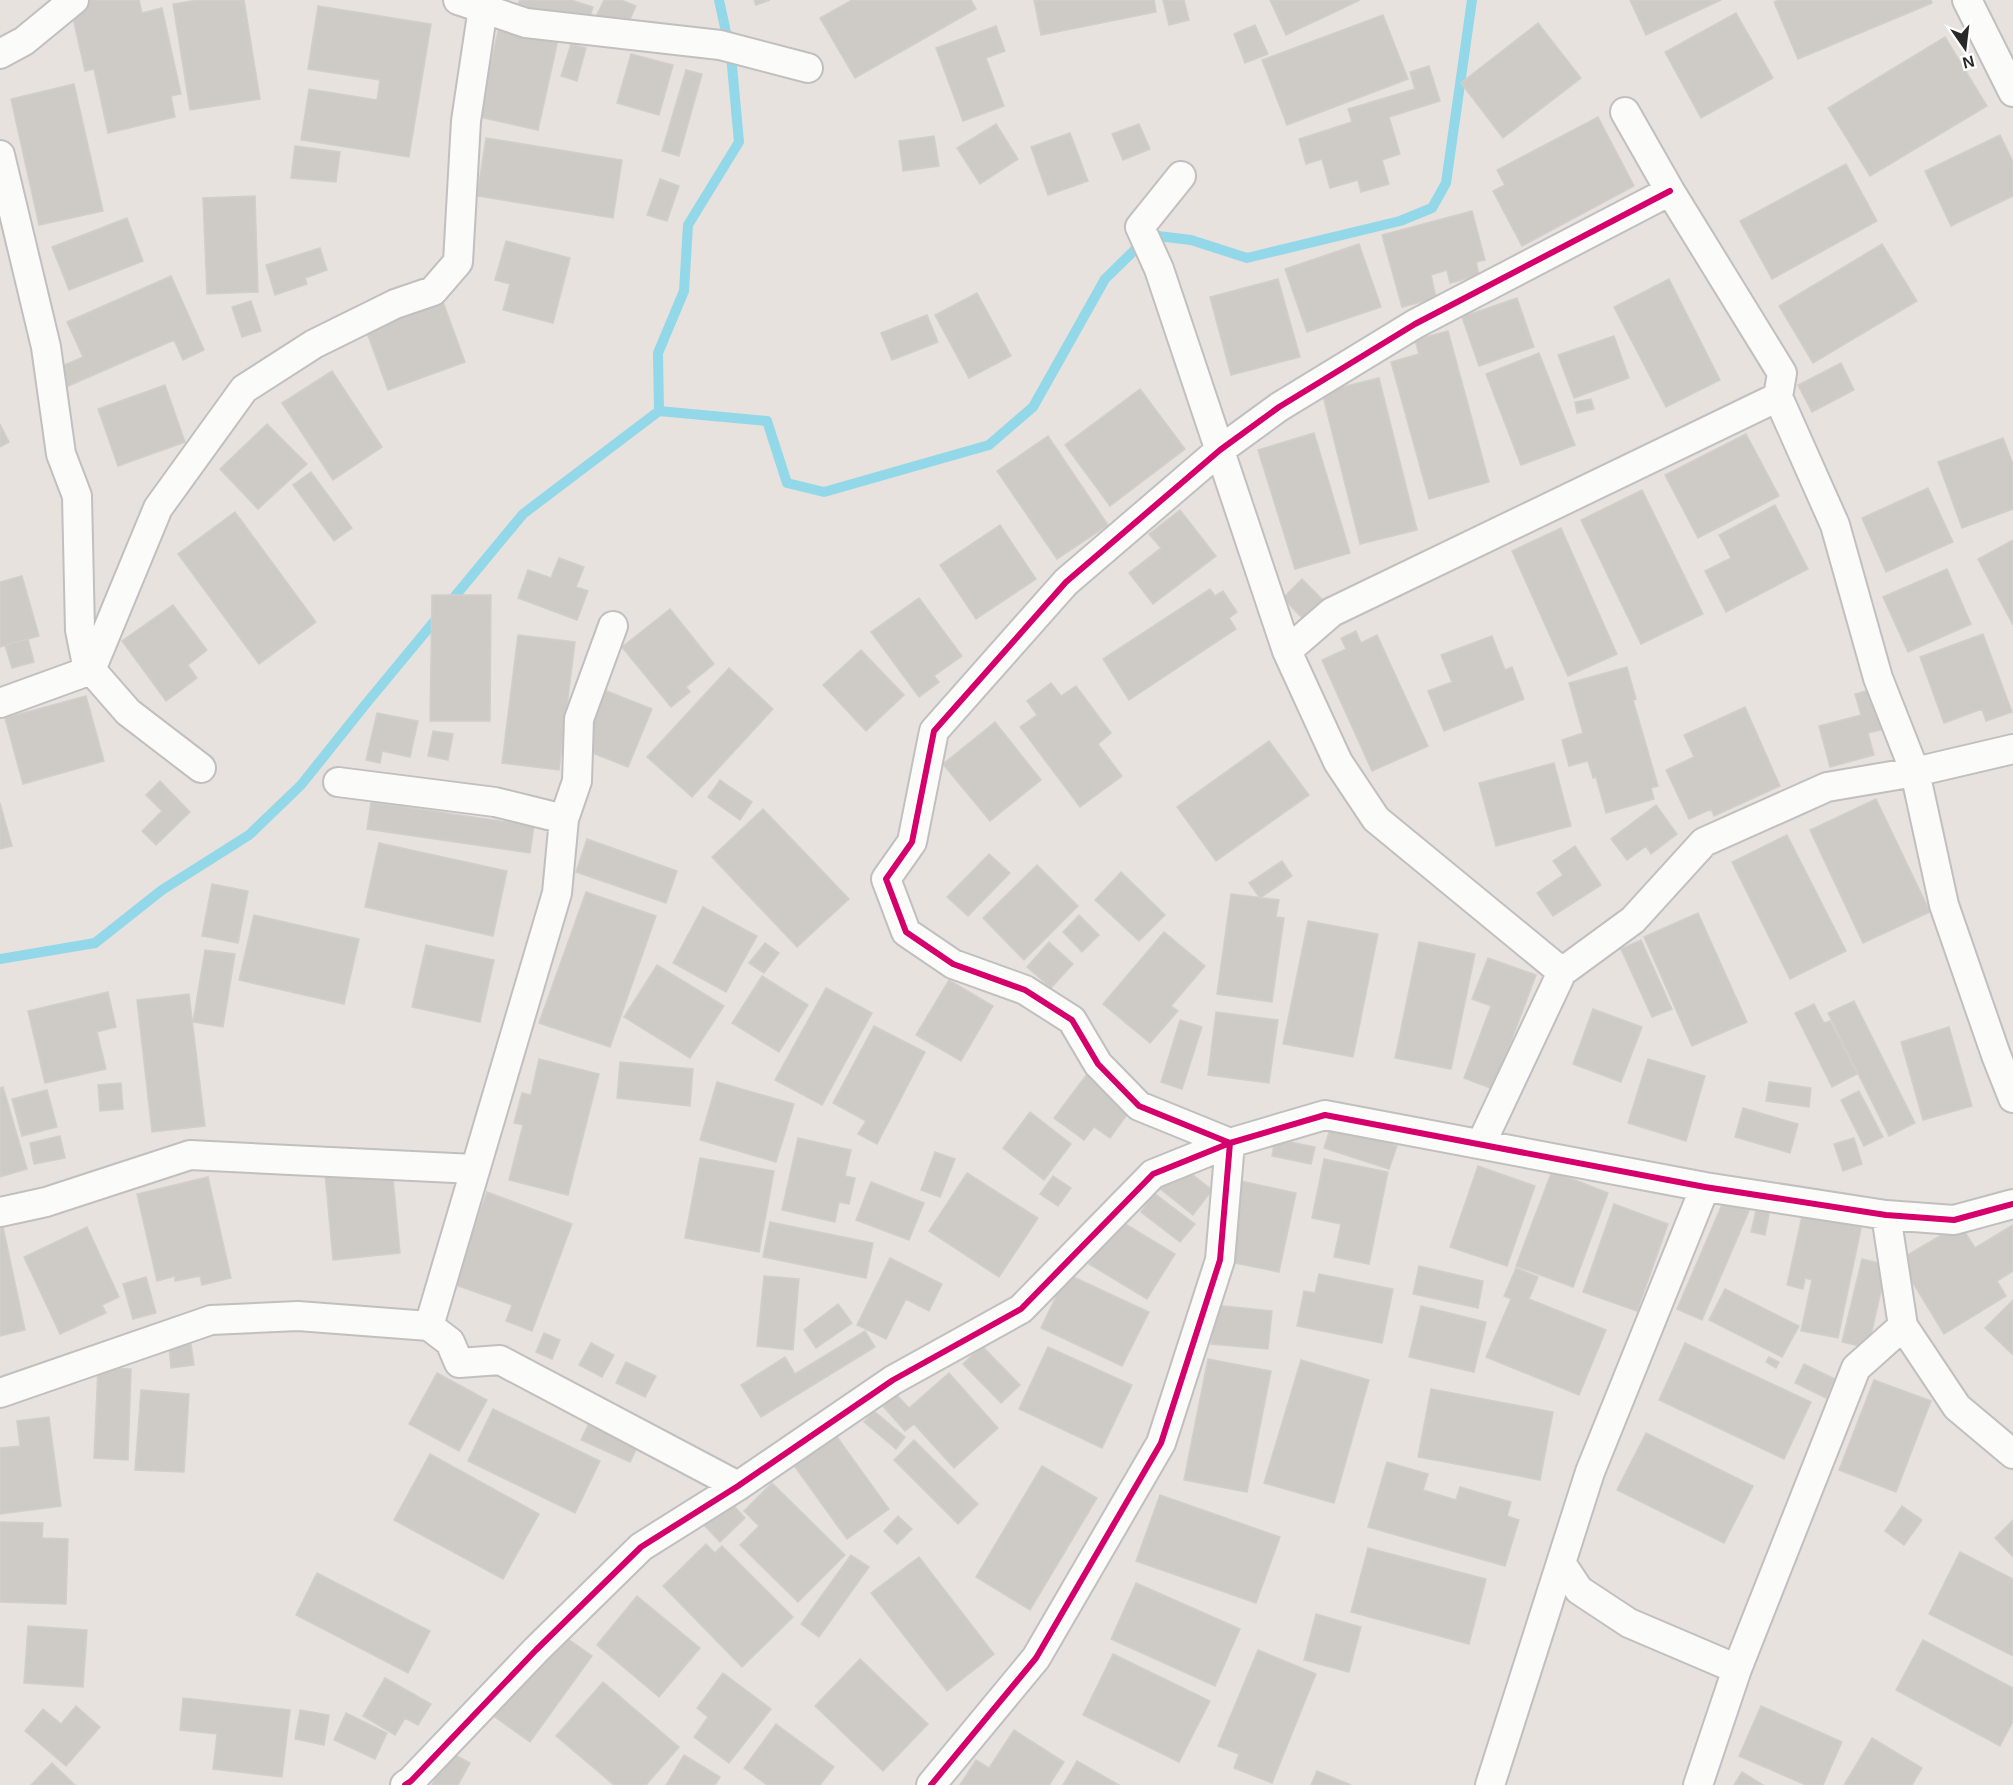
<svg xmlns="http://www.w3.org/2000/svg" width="2013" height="1785" font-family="Helvetica,sans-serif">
  <rect width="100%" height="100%" fill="#e7e2de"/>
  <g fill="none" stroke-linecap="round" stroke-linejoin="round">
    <path stroke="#92d8e8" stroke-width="10" d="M659,411L658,353L684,291L688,225L739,142L731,55L719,0
      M0,959L95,943L162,890L249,835L301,785L365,705L523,514L659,411L767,421L787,483L824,492L989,445L1033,407L1105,279L1150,235L1191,240L1247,258L1400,221L1432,208L1446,183L1472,0"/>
  </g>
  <path fill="#cecbc7" stroke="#d2ceca" stroke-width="1.5" d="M90,0H139L142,13L162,8L181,94L171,96L175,117L108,133L94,69L85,71L70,5Z
    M198,0H244L260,99L190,110L173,4Z
    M520,0H571L593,7L587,26L518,4Z
    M604,0H621L636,6L625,30L596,17Z
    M754,0H770L756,5Z
    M852,0H971L976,9L855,78L820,18Z
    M1034,0H1154L1156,12L1041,35Z
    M1163,0H1184L1189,20L1169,25Z
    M1270,0H1360L1286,35Z
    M1630,0H1721L1646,35Z
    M1779,0H1931L1932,3L1798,59L1774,2Z
    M318,6L431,24L409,157L301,140L309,89L377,100L380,80L308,69Z
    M1736,13L1773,78L1701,118L1665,52Z
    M1383,15L1408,79L1287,125L1262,60Z
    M1538,23L1581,78L1503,138L1461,83Z
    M1255,25L1268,54L1245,63L1234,34Z
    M996,26L1005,51L986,58L1004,106L963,121L936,48Z
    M499,27L558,40L538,130L479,117Z
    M1945,37L1987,106L1870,176L1828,108Z
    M571,44L586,48L577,81L561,76Z
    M631,54L673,65L659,115L617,103Z
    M1429,66L1440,101L1389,117L1400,154L1382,160L1389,184L1361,192L1358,180L1330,188L1322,159L1306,164L1299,139L1352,122L1348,109L1415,89L1410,72Z
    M686,70L702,74L679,156L662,151Z
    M74,84L103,211L39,225L11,99Z
    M1598,117L1634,186L1522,246L1493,191L1505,185L1497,170Z
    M996,124L1018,159L980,184L957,148Z
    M1139,124L1150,149L1123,160L1112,134Z
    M1070,133L1088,181L1048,195L1031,147Z
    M2000,135L2013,162V196L1951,226L1925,171Z
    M934,136L939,166L903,171L899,141Z
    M486,138L622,160L613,218L477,196Z
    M295,146L340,152L336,182L291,178Z
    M1846,164L1877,221L1772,279L1740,221Z
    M660,179L679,186L667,221L647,215Z
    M255,196L258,292L207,294L203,198Z
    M1472,211L1485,260L1476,262L1479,275L1450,283L1447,270L1431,275L1436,298L1402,307L1382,235Z
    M127,218L143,261L69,290L52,247Z
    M506,241L570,258L553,323L503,310L510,284L495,280Z
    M1359,244L1381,307L1307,332L1285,269Z
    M1882,244L1917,301L1813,363L1779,306Z
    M320,248L327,270L305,278L307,284L275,295L266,265Z
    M171,276L204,350L183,360L174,340L66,387L58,368L83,357L67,322Z
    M1278,279L1300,357L1231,375L1210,297Z
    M1669,279L1720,380L1666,407L1614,307Z
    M977,293L1011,356L969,378L935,315Z
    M1517,298L1534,347L1479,366L1462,317Z
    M251,301L261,331L242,337L232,307Z
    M443,302L465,362L388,390L366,330Z
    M927,315L938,342L892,360L881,333Z
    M1448,331L1489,482L1429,499L1391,362L1419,354L1415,340Z
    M1614,336L1629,378L1574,398L1558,355Z
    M1539,353L1575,445L1521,465L1486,374Z
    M1841,363L1854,390L1812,412L1798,385Z
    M332,371L382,447L333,480L282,403Z
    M1379,378L1417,530L1360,544L1322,392Z
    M165,385L185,442L118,466L98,409Z
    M1140,389L1185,449L1110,506L1065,445Z
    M1591,399L1594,409L1577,413L1575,402Z
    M0,424L9,442L0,447Z
    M267,424L307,464L258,509L220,469Z
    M1314,433L1350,553L1295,569L1258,450Z
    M1746,434L1779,496L1698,538L1665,475Z
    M1048,436L1108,525L1057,559L997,471Z
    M2003,438L2013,464V509L1962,528L1938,462Z
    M311,472L352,528L334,541L293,485Z
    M1928,488L1953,542L1886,572L1862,518Z
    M1642,490L1703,614L1641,644L1581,520Z
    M1775,505L1808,569L1726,612L1705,571L1731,558L1719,535Z
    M1180,510L1216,556L1153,604L1129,573L1161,548L1149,534Z
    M235,512L316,622L259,664L178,554Z
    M1000,525L1036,579L976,619L940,565Z
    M1561,528L1617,654L1568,676L1512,551Z
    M2013,540V625L1978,559Z
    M559,558L584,567L576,587L588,591L577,620L518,598L528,570L551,578Z
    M1947,569L1971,624L1908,652L1883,597Z
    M22,576L39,636L0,647V582Z
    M1302,579L1326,603L1306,622L1283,598Z
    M1210,589L1215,596L1223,591L1237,612L1229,618L1236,629L1129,700L1103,659Z
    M432,595H491L490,721H430Z
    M919,598L962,656L934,676L939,682L919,697L871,632Z
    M173,605L207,650L188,665L197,678L166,701L122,641Z
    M670,609L714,664L686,687L690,692L671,707L622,647Z
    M1356,631L1361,643L1377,635L1428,746L1372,771L1322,660L1346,649L1341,638Z
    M1983,634L2012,712L1986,721L1982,709L1944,723L1920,657Z
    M518,635L575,642L559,770L502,763Z
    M1492,636L1505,670L1512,667L1524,699L1444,731L1428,691L1452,682L1441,655Z
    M28,639L34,662L12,668L5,645Z
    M861,650L904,695L866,731L823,685Z
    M1627,667L1636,699L1633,700L1658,786L1651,788L1654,799L1606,813L1596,777L1593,778L1588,761L1569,766L1562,740L1583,733L1569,683Z
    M729,668L773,709L692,797L647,757Z
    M1051,683L1061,696L1076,686L1111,733L1098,744L1122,776L1080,807L1020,727L1037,715L1027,701Z
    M1873,689L1884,729L1868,733L1874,755L1830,767L1819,726L1861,715L1855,694Z
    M604,690L652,709L628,767L580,748Z
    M86,696L104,761L23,784L5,718Z
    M1745,707L1780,786L1714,816L1711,809L1689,819L1666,770L1694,757L1684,735Z
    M377,713L418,721L410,757L382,751L380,763L366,760Z
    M995,722L1041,780L990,821L943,764Z
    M433,731L453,734L448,760L428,756Z
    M1269,741L1309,795L1216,861L1177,807Z
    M1554,763L1571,826L1496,846L1479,783Z
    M720,780L752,802L740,820L708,797Z
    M160,781L190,812L156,845L142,831L162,811L146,795Z
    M1876,799L1930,912L1863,943L1810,830Z
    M371,802L534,826L530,853L367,829Z
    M0,803L12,846L0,849Z
    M1656,805L1677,834L1651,854L1646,846L1627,860L1611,839Z
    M763,809L849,899L797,947L712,857Z
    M1787,835L1846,951L1790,979L1732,862Z
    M587,839L677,871L666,903L576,872Z
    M379,843L507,871L493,936L365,907Z
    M1575,846L1601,885L1553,916L1537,893L1563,875L1553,861Z
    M989,854L1010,873L968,916L947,897Z
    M1282,861L1292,876L1260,898L1249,883Z
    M1037,865L1078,906L1024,960L983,918Z
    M1121,872L1165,915L1139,941L1095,900Z
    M212,884L248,891L238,943L202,936Z
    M586,892L656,916L610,1047L539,1023Z
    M1231,894L1279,900L1276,917L1284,918L1272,1002L1217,994Z
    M703,907L757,936L726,992L673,963Z
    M1698,913L1747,1022L1692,1046L1644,937Z
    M254,915L359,939L344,1004L239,980Z
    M1079,915L1099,935L1082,952L1063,932Z
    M1308,921L1378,934L1353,1057L1283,1044Z
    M1164,932L1205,966L1171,1006L1178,1011L1150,1043L1103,1004Z
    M1641,940L1672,1009L1652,1017L1621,949Z
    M1049,942L1073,964L1051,988L1027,967Z
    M1419,942L1475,954L1451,1069L1395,1058Z
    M765,943L779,953L764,973L749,963Z
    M426,945L494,960L480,1022L412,1007Z
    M205,950L235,954L223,1027L193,1022Z
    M1488,958L1536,975L1493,1089L1464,1078L1491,1006L1472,999Z
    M657,965L724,1006L690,1058L624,1017Z
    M762,976L808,1005L779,1052L732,1023Z
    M949,980L993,1006L961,1061L916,1035Z
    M826,988L872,1013L822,1105L775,1080Z
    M108,992L116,1027L97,1032L106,1069L45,1083L28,1011Z
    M189,994L205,1126L152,1132L137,1000Z
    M1854,1001L1915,1123L1889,1136L1828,1013Z
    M1814,1004L1824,1023L1830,1021L1857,1074L1832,1087L1795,1013Z
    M1593,1009L1642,1027L1621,1082L1573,1064Z
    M1216,1012L1278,1020L1269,1083L1208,1075Z
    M1180,1020L1202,1027L1182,1089L1161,1082Z
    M874,1026L925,1052L877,1144L858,1134L866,1121L833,1103Z
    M1949,1027L1972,1106L1923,1120L1901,1042Z
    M539,1059L599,1074L568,1195L509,1180L523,1125L514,1123L522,1093L531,1095Z
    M1648,1059L1705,1076L1686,1141L1628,1123Z
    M620,1062L693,1069L690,1106L617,1098Z
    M1087,1074L1132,1108L1110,1138L1094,1127L1084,1140L1054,1118Z
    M717,1082L794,1104L776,1162L700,1140Z
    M1769,1082L1811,1088L1809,1107L1766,1101Z
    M121,1083L123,1109L100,1111L98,1085Z
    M3,1087L27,1169L0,1177V1088Z
    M47,1090L57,1127L22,1136L12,1099Z
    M1859,1091L1883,1137L1864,1146L1841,1100Z
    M1743,1108L1798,1124L1790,1153L1735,1137Z
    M1030,1112L1071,1144L1044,1180L1003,1148Z
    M1331,1126L1397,1146L1389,1169L1324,1148Z
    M60,1136L65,1158L34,1164L30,1143Z
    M798,1138L851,1150L845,1176L855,1178L849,1204L839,1202L835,1222L782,1210Z
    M1854,1138L1862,1164L1843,1171L1834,1144Z
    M1275,1139L1315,1147L1311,1164L1272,1156Z
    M935,1152L955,1159L940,1197L921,1190Z
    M700,1158L774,1171L759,1252L685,1238Z
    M1324,1159L1388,1172L1369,1264L1334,1257L1341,1224L1312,1218Z
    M1179,1164L1212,1190L1193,1215L1159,1188Z
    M1478,1166L1535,1186L1507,1266L1450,1247Z
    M392,1167L400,1253L333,1260L325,1173Z
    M1552,1171L1608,1193L1573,1287L1516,1266Z
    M967,1173L1038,1218L999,1277L929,1231Z
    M1053,1176L1071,1188L1058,1206L1040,1194Z
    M208,1177L231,1278L202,1285L200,1276L175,1281V1276L157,1281L137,1194Z
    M1236,1180L1296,1193L1279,1272L1220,1260Z
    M871,1182L924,1203L909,1240L856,1220Z
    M487,1192L572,1224L532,1331L506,1321L512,1305L453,1284Z
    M1154,1193L1195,1224L1180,1242L1141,1212Z
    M1724,1200L1749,1211L1702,1320L1677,1309Z
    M1614,1204L1668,1224L1637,1311L1583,1292Z
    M1757,1206L1770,1209L1765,1235L1751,1232Z
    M1804,1207L1863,1219L1838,1338L1801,1331L1812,1280L1805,1278L1803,1289L1787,1285Z
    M1117,1219L1175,1254L1147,1299L1089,1264Z
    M2,1222L25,1330L0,1336V1223Z
    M770,1222L873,1243L866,1278L763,1257Z
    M1960,1224L1975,1248L2013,1225V1271L1997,1281L2006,1296L1944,1334L1899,1260Z
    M87,1227L119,1297L102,1305L106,1313L60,1334L24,1257Z
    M890,1258L942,1284L929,1311L906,1299L886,1339L857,1325Z
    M1862,1259L1887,1265L1868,1348L1842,1342Z
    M1419,1266L1483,1281L1478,1308L1413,1294Z
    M1516,1268L1538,1277L1529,1299L1606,1330L1579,1395L1486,1357L1511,1299L1504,1296Z
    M1067,1274L1149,1312L1122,1366L1041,1328Z
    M1319,1274L1393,1289L1382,1343L1297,1326L1304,1291L1315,1293Z
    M764,1276L799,1279L793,1350L757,1346Z
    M146,1277L156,1313L133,1319L123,1284Z
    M1725,1289L1799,1326L1782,1357L1709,1320Z
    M2013,1300V1355L1985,1328Z
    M838,1304L852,1323L816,1348L804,1330Z
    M1214,1305L1272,1311L1268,1349L1211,1344Z
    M1421,1306L1486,1322L1474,1372L1409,1357Z
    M865,1331L875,1347L761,1417L741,1385L785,1357L795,1374Z
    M544,1333L560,1340L552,1359L536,1352Z
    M591,1343L614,1355L602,1377L579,1365Z
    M1685,1343L1811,1402L1784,1459L1659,1400Z
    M191,1344L194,1365L171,1368L169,1346Z
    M982,1346L1020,1385L1001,1403L963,1364Z
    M1048,1347L1132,1385L1102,1448L1019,1409Z
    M1769,1357L1779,1362L1776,1368L1766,1362Z
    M1208,1359L1271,1371L1247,1492L1184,1480Z
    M1301,1360L1369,1380L1334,1503L1264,1483Z
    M626,1362L656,1376L645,1397L616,1383Z
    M1804,1364L1835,1379L1826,1398L1795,1383Z
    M98,1368L131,1369L128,1460L94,1458Z
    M437,1373L487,1400L459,1451L409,1424Z
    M949,1373L998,1428L954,1468L914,1424L905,1431L881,1404L894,1392L909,1408Z
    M1874,1380L1931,1401L1896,1492L1839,1470Z
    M1431,1389L1553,1412L1540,1480L1418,1457Z
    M141,1390L189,1394L184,1472L135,1470Z
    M493,1409L600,1461L575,1513L468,1461Z
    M874,1411L905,1437L896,1449L864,1422Z
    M593,1415L642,1438L630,1462L581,1440Z
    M49,1417L61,1506L0,1514V1448L20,1446L17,1421Z
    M832,1430L889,1509L847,1539L790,1460Z
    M1646,1433L1753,1486L1724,1543L1617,1490Z
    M914,1440L978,1504L958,1524L894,1460Z
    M430,1454L539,1514L503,1579L394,1520Z
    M1387,1462L1428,1474L1423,1490L1456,1500L1460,1487L1511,1502L1507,1516L1519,1520L1505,1566L1368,1527Z
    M1042,1466L1097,1498L1030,1610L976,1577Z
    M772,1483L845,1555L798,1602L740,1545L759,1526L744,1511Z
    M1160,1495L1280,1537L1256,1603L1136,1561Z
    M725,1496L745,1518L720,1542L699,1520Z
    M1902,1506L1922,1520L1904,1545L1885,1531Z
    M898,1516L912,1529L897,1544L884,1531Z
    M2013,1520V1557L1995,1538Z
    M0,1522L43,1523L42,1538L68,1539L66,1604L0,1602Z
    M706,1544L715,1553L722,1546L793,1617L742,1667L663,1586Z
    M1368,1548L1486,1579L1469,1644L1351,1612Z
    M1960,1552L2013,1579V1656L1929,1614Z
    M851,1555L869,1567L819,1637L801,1624Z
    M919,1557L994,1654L947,1691L871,1593Z
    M317,1573L430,1631L408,1673L296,1615Z
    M1136,1583L1240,1629L1215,1686L1111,1639Z
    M637,1596L700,1648L659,1697L597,1645Z
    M1316,1614L1361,1627L1349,1672L1304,1660Z
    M28,1626L87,1630L83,1687L24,1683Z
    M557,1631L592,1656L530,1742L495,1717Z
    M1923,1640L2013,1688V1721L2000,1746L1896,1690Z
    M1258,1650L1316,1674L1272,1783L1234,1768L1239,1754L1218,1746Z
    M1113,1654L1210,1701L1179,1762L1083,1715Z
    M860,1659L928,1724L883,1771L815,1706Z
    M723,1673L771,1709L729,1763L694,1737L708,1717L697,1708Z
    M385,1678L431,1704L418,1725L405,1718L395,1735L363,1716Z
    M603,1682L679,1747L646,1785H614L556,1736Z
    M183,1698L290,1710L282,1777L213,1769L217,1734L180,1730Z
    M76,1706L100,1727L66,1766L25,1731L43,1709L61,1724Z
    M1761,1706L1842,1742L1823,1785H1806L1739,1756Z
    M300,1710L329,1715L324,1745L295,1739Z
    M346,1713L387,1733L375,1759L334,1740Z
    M776,1724L834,1767L820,1785H767L744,1768Z
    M1014,1730L1064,1762L1049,1785H960L976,1760L989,1768Z
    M1872,1738L1922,1768L1912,1785H1844Z
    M450,1752L470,1763L458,1785H432Z
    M684,1755L720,1777L715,1785H666Z
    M1077,1761L1119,1785H1063Z
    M52,1763L75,1785H31Z
    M1317,1771L1351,1785H1311Z
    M1742,1772L1763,1785H1734Z"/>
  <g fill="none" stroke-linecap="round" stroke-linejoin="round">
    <g stroke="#c1bfbf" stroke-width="32">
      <path id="minor" d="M458,0L526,23L720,45L808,68
        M1967,0L2013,92
        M0,54L24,41L74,0
        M1625,112L1670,191L1782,373L1778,397L1835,525L1878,678L1915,772L1944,905L1996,1055L2013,1098
        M0,155L46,347L61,454L77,496L80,630L87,665L128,712L201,768
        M1181,176L1140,227L1159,269L1287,651L1338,762L1376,819L1562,972
        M613,626L579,719L577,781L564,819L557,893L429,1326L450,1342L459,1363L500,1360L738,1486
        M1287,651L1332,612L1778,397
        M0,703L91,670L158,508L244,389L314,344L395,304L433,291L458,262L466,121L483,8
        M338,782L495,802L564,819
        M1481,1144L1562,972L1633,920L1704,842L1827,787L1915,772L2013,749
        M0,1212L46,1202L190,1155L474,1169
        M1886,1215L1903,1326L1957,1407L2013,1454
        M0,1393L211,1320L298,1316L429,1326
        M1561,1563L1579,1590L1629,1623L1737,1669
        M405,1785L411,1781L536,1650L641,1547L738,1486L893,1380L1021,1309L1153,1174L1230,1143L1325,1115L1705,1187L1886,1215L1954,1220L2013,1204
        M931,1785L1036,1658L1161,1443L1220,1260L1230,1143L1139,1106L1098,1064L1072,1020L1025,990L953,964L906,932L886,879L912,842L934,731L1066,582L1220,450L1279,407L1415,324L1670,191
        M1490,1785L1590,1472L1705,1187
        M1698,1785L1737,1669L1856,1368L1903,1326"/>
    </g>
    <use href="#minor" stroke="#fbfbfa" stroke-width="28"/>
    <g stroke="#fff" stroke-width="10">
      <path id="cycleway" d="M405,1785L411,1781L536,1650L641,1547L738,1486L893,1380L1021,1309L1153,1174L1230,1143L1325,1115L1705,1187L1886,1215L1954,1220L2013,1204
        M931,1785L1036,1658L1161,1443L1220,1260L1230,1143L1139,1106L1098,1064L1072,1020L1025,990L953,964L906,932L886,879L912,842L934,731L1066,582L1220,450L1279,407L1415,324L1670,191"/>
    </g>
    <use href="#cycleway" stroke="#d6006c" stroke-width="6"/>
  </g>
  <g transform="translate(1965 48) rotate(166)" stroke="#ffffff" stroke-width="4.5" paint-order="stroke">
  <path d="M0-4.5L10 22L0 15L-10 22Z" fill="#292929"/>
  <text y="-9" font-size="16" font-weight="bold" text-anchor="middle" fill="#292929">N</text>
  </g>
</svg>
